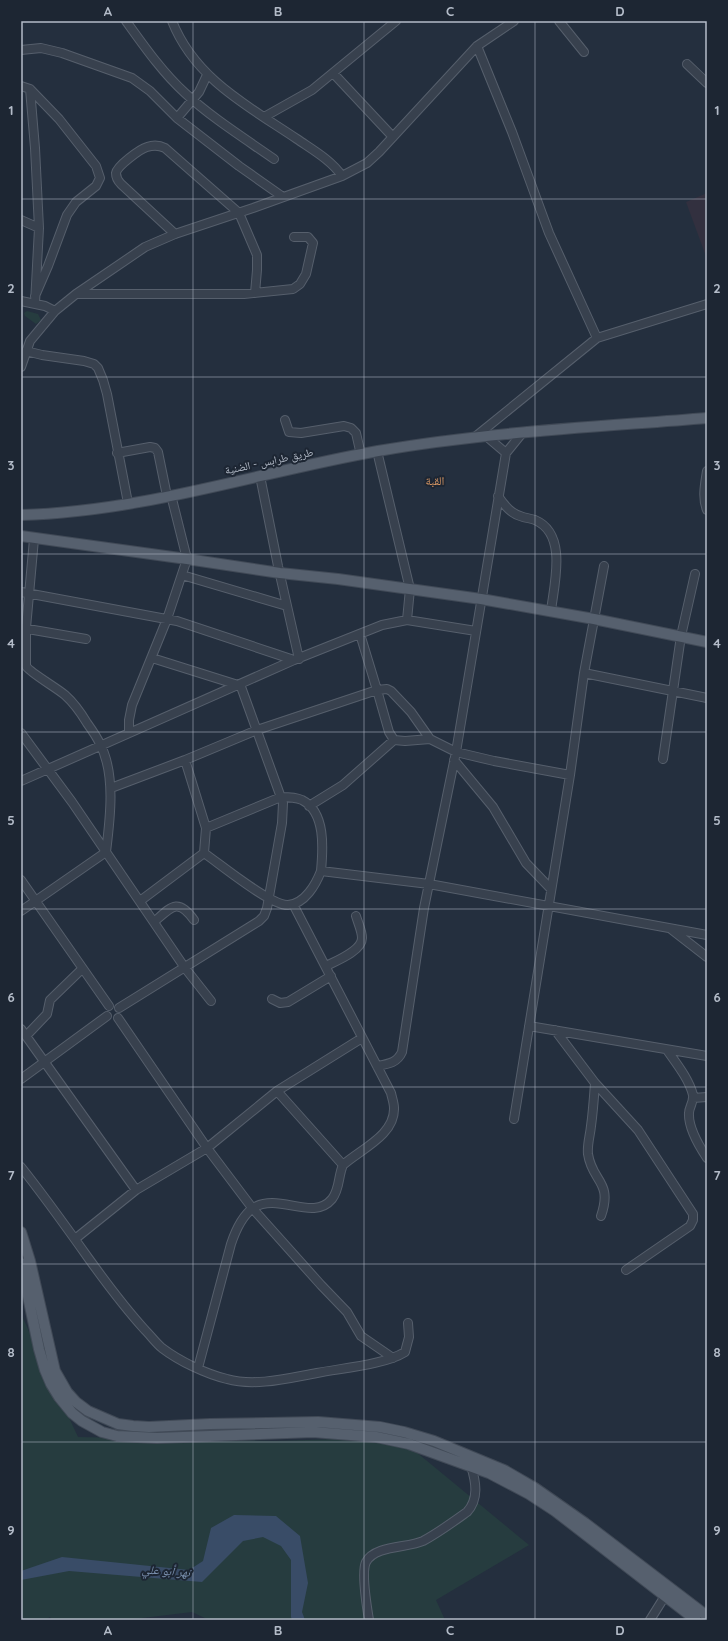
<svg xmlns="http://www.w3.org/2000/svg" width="728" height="1641" font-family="Quicksand,'Noto Naskh Arabic',sans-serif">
  <rect width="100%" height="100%" fill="#242f3e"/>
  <path fill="#32303f" d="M707,193V259L686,202Z"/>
  <path fill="#263c3f" d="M27,311L38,314L41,320L36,324L25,316L24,313Z
    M21,1314L78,1437L275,1441L398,1437L529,1545L436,1600L445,1620H209L192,1612L126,1620H52L50,1617L45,1620H21Z"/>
  <path fill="#394c67" d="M234,1515L276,1516L300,1536L308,1583L302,1612L305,1620H292L291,1617V1560L281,1546L263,1537L243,1541L202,1582L69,1571L21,1580V1571L62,1557L189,1570L203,1561L211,1528Z"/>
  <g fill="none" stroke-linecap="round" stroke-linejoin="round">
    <g stroke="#565f6c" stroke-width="10">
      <path id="minor" d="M126,21C144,46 162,72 185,93C212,118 244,138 274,159
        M172,21C195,79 248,106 297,139C313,150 331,160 342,176
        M559,21L584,52
        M477,46L512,132L549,233L597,338
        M21,50L41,48L62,53L132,78L150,91L177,118L239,166L283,197
        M687,64L707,83
        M333,73L393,137
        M21,86L30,89L59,119L96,166L100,178L96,186L76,202L67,215L48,266L35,296
        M30,89L35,148L39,228L35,303
        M264,117L312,90L396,21
        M177,118L199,92L207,75
        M21,220L39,228
        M175,234L121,184C118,181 116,177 116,173C117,166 140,149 147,147C153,145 159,145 165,148L239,213L257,255V270L255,293
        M77,294H244L293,289L300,284L306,274L313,243L308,237H294
        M21,301L45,306L55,311
        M26,351L42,355L84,361L94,364L98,368L103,380L107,394L128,503
        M21,367L30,341L55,311L76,294L145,247L175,234L253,208L342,176L367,163L379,152L477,46L514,21
        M285,420L289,432L301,433L344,426L351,428L356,433L361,455
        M486,436L506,453
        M475,437L597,338L707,304
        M377,451L410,589L407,620
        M117,453L150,447L155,448L158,452L167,496
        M707,471C705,484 702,498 707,510
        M260,476L278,566L299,659
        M498,496C505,506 511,514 523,517C527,518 532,519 535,520C568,534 554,584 551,611
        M182,575L287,606
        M21,592L177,621L294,660
        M22,628L86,639
        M152,658L238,685
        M584,673L707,698
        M21,733L72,802L185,968L211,1001
        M129,733V720L132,705L167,619L187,559L171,495
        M430,739L405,741L394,740L389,732L377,690L387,689L391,691L411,712L430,739L456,752L494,761L570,775
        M663,759L681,636L695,574
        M454,760L493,807L526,863L551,889
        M21,781L294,660L382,625L407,620L476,631
        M111,788L185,760L257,730L377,690L360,634
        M309,806L343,785L394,740
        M206,828L281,797C288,797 295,797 302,800C326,812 323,849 321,871L429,884L707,935
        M204,853C220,864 271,906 288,905C305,904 316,884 321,871
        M21,880L109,1006
        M140,901L204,853L206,828L185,760
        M21,911L106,852C110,820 116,774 100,744C97,737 92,730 87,723C81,713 74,703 65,695C57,688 29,672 26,666V628L34,539
        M154,922C171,907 178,897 194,920
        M671,929L707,957
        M326,966C336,961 362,951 362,938C362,931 358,923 356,916
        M272,999L280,1003L288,1002L331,976
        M119,1008L259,921L264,916L267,908L282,823L283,803L240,684
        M118,1018L207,1148L253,1209L321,1285L347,1312L361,1336L393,1358
        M529,1026L707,1056
        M21,1029L136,1190
        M555,1030L595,1083L638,1130L693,1214V1220L690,1226L626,1270
        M26,1036L47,1014L50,1000L82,969
        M667,1050C676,1063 689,1079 693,1095C694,1102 689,1107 689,1113C688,1128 699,1146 707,1158
        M377,1066C388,1064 397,1063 402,1052L424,908L456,752L506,453L523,432
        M21,1079L107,1016
        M595,1083C594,1097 593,1112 591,1126C590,1136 587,1145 588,1154C592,1182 613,1181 601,1216
        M277,1091L343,1165
        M693,1098L707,1097
        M514,1119L570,775L584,673L604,566
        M21,1167C45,1197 67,1228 89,1259C107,1284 125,1308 145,1330C151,1336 156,1343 162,1348C179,1361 206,1374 227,1379C255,1387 289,1378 317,1373C342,1368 384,1365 405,1352L409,1337L408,1323
        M75,1239L136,1190L207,1148L277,1091L362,1038
        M198,1368L231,1244C235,1232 242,1216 253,1208C279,1192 313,1222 332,1199C340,1189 338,1176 343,1165C361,1149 395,1135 394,1108C394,1103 392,1098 391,1093L293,904
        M369,1620C367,1608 361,1572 366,1562C375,1545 408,1548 423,1541C438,1533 453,1522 467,1512C479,1499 476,1482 471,1466
        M650,1620L665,1596"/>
    </g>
    <g stroke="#414a57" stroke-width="12">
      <path id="major" d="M21,515C142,512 259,472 378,451C487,432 597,427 707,418
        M21,536L187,559L280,573L338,579L481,599L594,619L707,642
        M21,1232L30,1261L55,1371L67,1392L76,1402L88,1411L118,1424L133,1426L149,1427L210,1424L318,1422L380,1427L404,1432L434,1441L504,1470L535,1488L585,1523L707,1616
        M21,1263L39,1349L45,1370L51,1384L59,1397L72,1413L82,1421L102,1432L117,1436L157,1438L313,1432L376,1437L409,1444L489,1473L529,1494L555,1511L696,1620"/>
    </g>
    <use href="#minor" stroke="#38414e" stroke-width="8"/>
    <use href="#major" stroke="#56606e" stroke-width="10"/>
  </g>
  <path fill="none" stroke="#b4bcc9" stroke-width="1" stroke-opacity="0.55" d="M193,21V1620M364,21V1620M535,21V1620M21,199H707M21,377H707M21,554H707M21,732H707M21,909H707M21,1087H707M21,1264H707M21,1442H707"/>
  <g text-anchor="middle" stroke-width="4" stroke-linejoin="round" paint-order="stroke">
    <g font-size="11" fill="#b4bcc9" stroke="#1d2633">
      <text transform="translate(269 461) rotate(-12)" y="4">طريق طرابس - الضنية</text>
    </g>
    <g font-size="12" fill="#d59563" stroke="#1d2633">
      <text x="435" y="485">القبة</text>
    </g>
    <g font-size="12" font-style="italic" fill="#7c92b1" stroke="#1d2633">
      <text transform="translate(166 1571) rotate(4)" y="4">نهر أبو علي</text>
    </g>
  </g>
  <rect width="728" height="1641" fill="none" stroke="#1d2633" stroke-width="44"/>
  <rect x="22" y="22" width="684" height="1597" fill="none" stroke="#b4bcc9" stroke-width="1.5"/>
  <g font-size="13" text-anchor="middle" font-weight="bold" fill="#b4bcc9">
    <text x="108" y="16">A</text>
    <text x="278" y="16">B</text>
    <text x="450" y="16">C</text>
    <text x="620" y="16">D</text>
    <text x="11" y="115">1</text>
    <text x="717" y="115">1</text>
    <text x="11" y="293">2</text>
    <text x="717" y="293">2</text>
    <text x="11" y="470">3</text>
    <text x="717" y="470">3</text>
    <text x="11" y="648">4</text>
    <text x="717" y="648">4</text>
    <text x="11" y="825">5</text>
    <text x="717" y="825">5</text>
    <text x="11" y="1002">6</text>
    <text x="717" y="1002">6</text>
    <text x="11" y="1180">7</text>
    <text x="717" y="1180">7</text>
    <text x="11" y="1357">8</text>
    <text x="717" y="1357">8</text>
    <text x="11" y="1535">9</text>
    <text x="717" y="1535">9</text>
    <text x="108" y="1635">A</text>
    <text x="278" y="1635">B</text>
    <text x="450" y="1635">C</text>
    <text x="620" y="1635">D</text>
  </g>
</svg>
